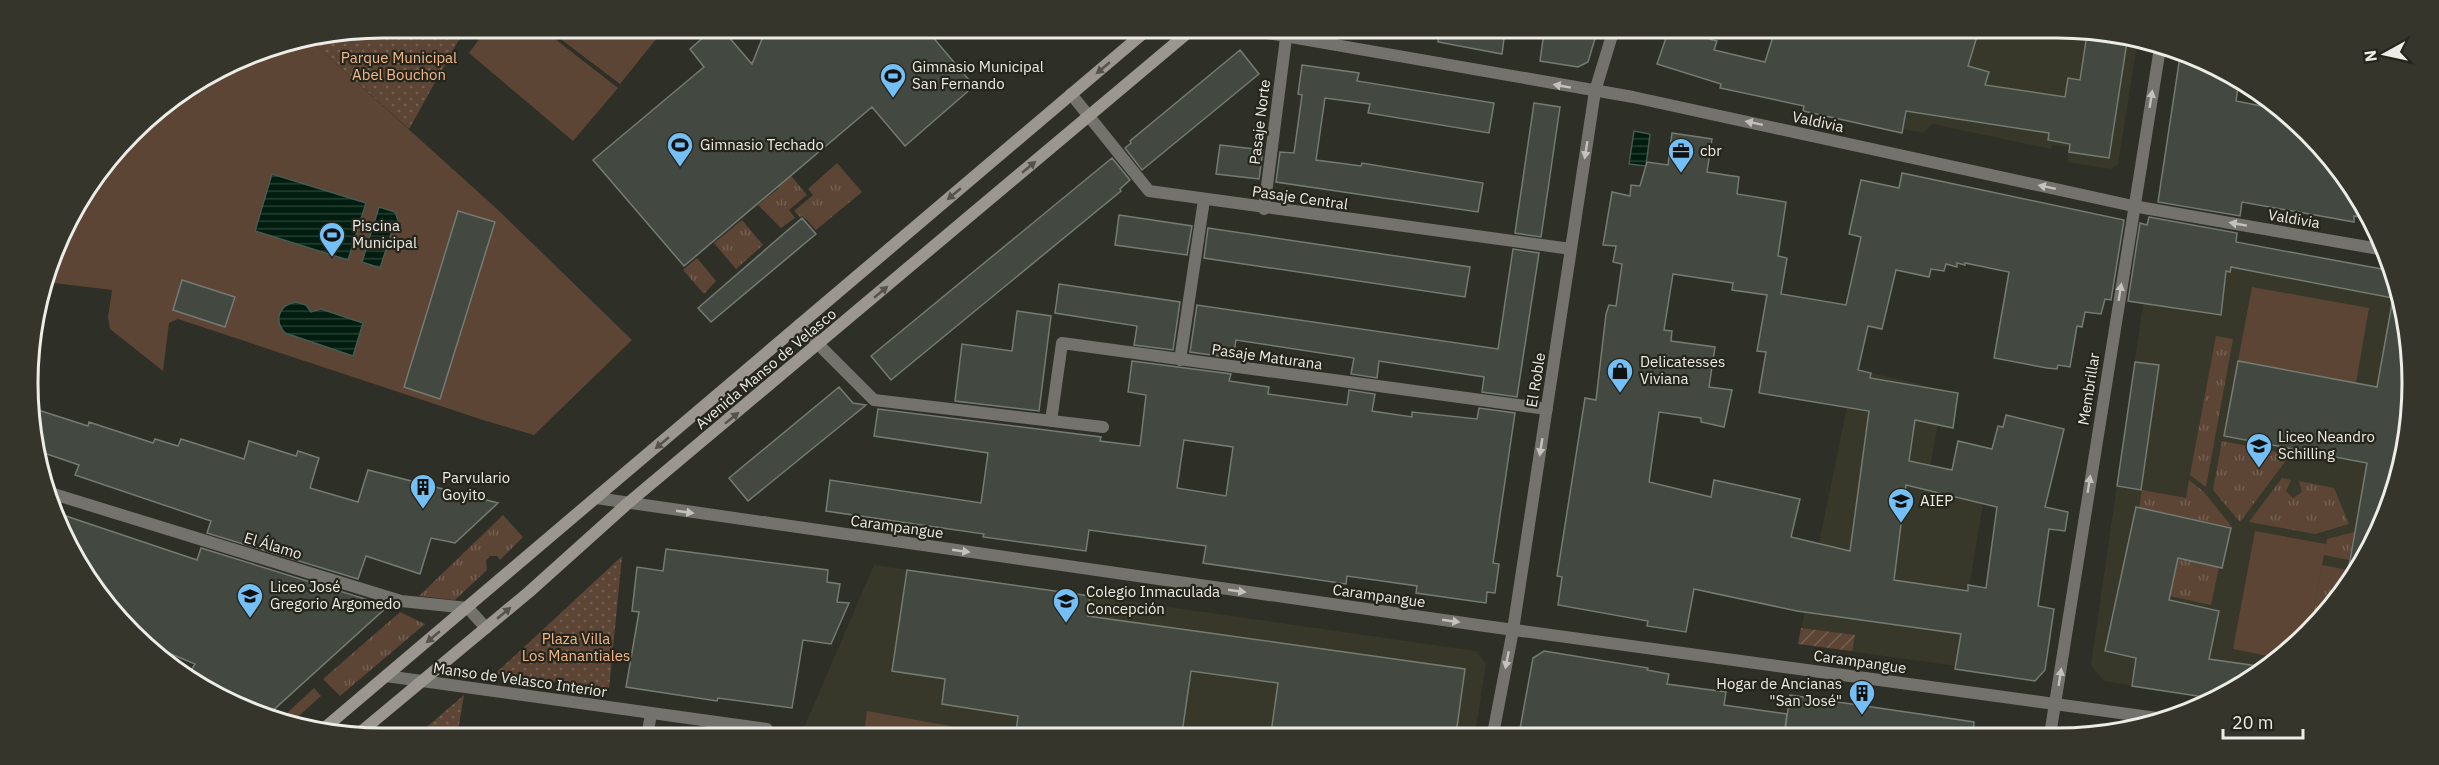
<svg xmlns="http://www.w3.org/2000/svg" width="2439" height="765" font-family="'IBM Plex Sans',sans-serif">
  <defs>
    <pattern id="grass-tufts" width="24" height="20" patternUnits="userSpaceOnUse" patternTransform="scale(1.5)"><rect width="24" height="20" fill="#5c4535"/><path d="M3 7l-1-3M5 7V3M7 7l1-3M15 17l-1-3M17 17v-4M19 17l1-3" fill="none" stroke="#746052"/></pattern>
    <pattern id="park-dots" width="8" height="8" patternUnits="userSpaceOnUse" patternTransform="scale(1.5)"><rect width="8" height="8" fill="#5c4535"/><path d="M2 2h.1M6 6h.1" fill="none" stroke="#746052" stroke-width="1.8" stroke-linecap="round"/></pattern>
    <pattern id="garden-furrows" width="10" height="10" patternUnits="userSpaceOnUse" patternTransform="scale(1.5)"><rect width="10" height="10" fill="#5c4535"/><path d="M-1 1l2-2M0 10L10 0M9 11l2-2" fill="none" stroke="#746052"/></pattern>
    <pattern id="water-rules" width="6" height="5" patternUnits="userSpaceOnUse" patternTransform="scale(1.5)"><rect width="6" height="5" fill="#001d10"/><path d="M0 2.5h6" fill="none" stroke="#263e33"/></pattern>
  </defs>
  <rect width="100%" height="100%" fill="#2e2f26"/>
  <path fill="#373829" d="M1930,33L2126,34L2138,39L2118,164L2111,169L2067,162L2069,147L2052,145L2051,149L1932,124L1923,133L1903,129Z
    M2149,217L2237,233L2236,242L2380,269L2379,272L2389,273L2405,313V452L2365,560L2291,650L2217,699L2104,681L2091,665L2143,304L2136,302Z
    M1855,369L1944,390L1926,489L1983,504L1956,666L1798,644Z
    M874,565L1476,651L1486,664L1475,734L802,732Z"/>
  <path fill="url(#grass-tufts)" d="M837,163L862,192L816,230L803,216L800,217L794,211L813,195L808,189Z
    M782,165L807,195L789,210L795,218L781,228L758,205L779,188L769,176Z
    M742,220L763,245L736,269L714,243Z
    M697,258L716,281L704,294L683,270Z
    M2216,336L2233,339L2206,487L2190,475Z
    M2222,441L2288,454L2287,459L2240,522L2213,490Z
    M2282,478L2291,480L2286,491L2293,498L2302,492L2299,481L2334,488L2349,524L2315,534L2249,522Z
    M2189,480L2204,492L2232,527L2139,508L2142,490L2186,498Z
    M503,515L523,537L500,560L497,556H490L486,561L487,570L455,600L419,596Z
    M2354,532L2349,560L2324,555L2327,539Z
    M2178,558L2219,567L2211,605L2170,596Z
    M2322,565L2347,570L2344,585L2311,625Z
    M400,612L425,624L340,696L323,679Z
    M314,688L321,696L292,722L285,715Z"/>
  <path fill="url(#park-dots)" d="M383,27H466L409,129L311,41Z
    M622,556L609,689L495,674Z
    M464,695L458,731H422Z"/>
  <path fill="url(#garden-furrows)" d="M1801,628L1855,635L1852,651L1798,644Z"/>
  <path fill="#5c4535" d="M488,27L541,28L618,88L573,141L469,53Z
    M546,28H665L620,84Z
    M311,41L497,209L632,340L534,435L486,421L178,319L169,323L163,371L110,329L108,317L112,290L46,282L64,225L148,115L247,54Z
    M2252,287L2369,308L2356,383L2238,361Z
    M2255,531L2326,544L2311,625L2291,650L2278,658L2233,649Z
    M867,711L972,730V732H864Z"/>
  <path fill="url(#water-rules)" stroke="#475b50" stroke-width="1.5" d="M1634,131L1650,134L1646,166L1629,164Z
    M272,174L366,203L348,260L255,231Z
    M379,207L395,212L399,223L393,228L380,268L362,262Z
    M296,302L306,305L311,312L321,309L363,323L353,356L285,333C274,321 278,305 296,302Z"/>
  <path fill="#434941" stroke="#747b72" stroke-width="1.5" fill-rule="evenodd" d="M714,28H721L752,64L766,29H926L974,86L905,146L872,107L684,266L593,160L704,67L690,49Z
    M1439,31H1505L1502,54L1438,42Z
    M1544,32H1597L1588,62L1578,67L1540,61Z
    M1668,32H1711L1709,39L1717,41L1714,50L1765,62L1774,33H1978L1968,66L1989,72L1985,85L2065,97L2068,78L2080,80L2087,34L2128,35L2109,158L2069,152L2070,144L2048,140L2049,133L1906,111L1902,133L1803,111L1804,106L1720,88L1721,84L1657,64Z
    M1240,50L1259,74L1142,170L1125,148L1131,143L1130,141Z
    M2180,56L2239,81L2236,101L2276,109L2352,185L2366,218L2354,216V222L2242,202L2240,216L2158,202Z
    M1302,65L1359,73L1357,81L1494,103L1489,133L1368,113L1370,104L1325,98L1316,160L1361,166L1362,163L1483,183L1478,212L1276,182L1280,152L1294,153L1302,95L1298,94Z
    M1534,103L1560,107L1541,237L1515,233Z
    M1672,133L1712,139L1707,172L1739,177L1737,194L1786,202L1778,256L1787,258L1781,294L1846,305L1861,237L1849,234L1861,180L1899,188L1902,173L2124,220L2111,300L2105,299L2101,314L2085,312L2082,327L2077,326L2070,367L2058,365L2057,369L2047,368L1994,358L2009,272L1965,263V265L1957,263V267L1946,264L1944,271L1931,269L1929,277L1896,270L1882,329L1868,326L1858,370L1871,373L1870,378L1958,393L1953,428L1915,420L1909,461L1952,470L1958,441L1992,449L1998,426L2003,427L2006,415L2064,429L2045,507L2068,512L2065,531L2049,529L2038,606L2054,609L2045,670L2035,681L1955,669L1961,634L1797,611L1694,589L1686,632L1647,626L1648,621L1558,605L1562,577L1557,576L1585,398L1596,400L1606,314L1609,305L1616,306L1622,264L1613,262L1616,246L1603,245L1612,192L1630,196L1631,185L1640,186L1647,162L1668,165ZM1673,274L1733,283L1732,290L1767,295L1757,351L1766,352L1759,393L1869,411L1850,551L1791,537L1800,499L1714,480L1711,497L1649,482L1659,412L1701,418V422L1724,427L1732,390L1709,387L1715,347L1671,341L1672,331L1664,330ZM1906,485L1997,507L1986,588L1968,585V591L1894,580Z
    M1220,145L1263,150L1259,179L1216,174Z
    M1112,158L1130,180L1120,189L1121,191L891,380L871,356Z
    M458,211L495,222L440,399L404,387Z
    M1119,215L1192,226L1187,255L1115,245Z
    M2149,217L2237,233L2236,242L2387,270L2405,313V452L2365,560L2346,583L2367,463L2224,436L2238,361L2377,387L2393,298L2231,267L2230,272L2226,271L2221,315L2128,301L2140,223L2147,225Z
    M802,218L816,234L711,322L698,308Z
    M1208,228L1470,267L1465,297L1204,258Z
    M1513,249L1539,253L1517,397L1482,392L1484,377L1379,361L1377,378L1351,374L1354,358L1236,340L1233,358L1190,352L1197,305L1498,349Z
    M182,280L235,297L225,327L173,310Z
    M1059,284L1180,302L1173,350L1134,345L1137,326L1055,313Z
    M1017,311L1051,316L1039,411L955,401L962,344L1012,351Z
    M1132,361L1231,374L1229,381L1269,387L1268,394L1347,405L1349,390L1375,394L1372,411L1412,417V412L1477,419L1479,408L1515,413L1493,563L1499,564L1495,593L1487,592L1486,603L1416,593L1417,586L1347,576L1346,584L1203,563L1206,546L1089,530L1086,551L983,537L984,534L826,511L830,480L981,503L988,453L874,436L878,409L1101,437L1100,441L1140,446L1146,395L1128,392ZM1184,440L1233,447L1226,496L1177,488Z
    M2135,362L2159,365L2141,490L2117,486Z
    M839,387L853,403L866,405L748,501L729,478Z
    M35,409L88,426L89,422L153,443L155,439L178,446L181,439L244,459L249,441L296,456L298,451L319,458L310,488L358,502L368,470L498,503L455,543L431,538L420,574L366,556L358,579L207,533L211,521L75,475L79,465L38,451Z
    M2136,507L2231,528L2222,568L2178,558L2169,600L2219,611L2209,659L2265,667L2217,699L2132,686L2136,658L2105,651Z
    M57,513L197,560L201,548L388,606L270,713L186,678L195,664L152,646L87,580Z
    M666,549L828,570L827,582L840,584L837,602L849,603L831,644L803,640L792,708L718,698L717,701L626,687L639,612L632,611L637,567L663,571Z
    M907,570L1090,596L1088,616L1465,669L1456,734L1271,733L1278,683L1191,671L1182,733H1016L1018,716L942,704L945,679L892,671Z
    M1544,651L1648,668L1647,670L1669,674L1667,684L1726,692L1724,705L1787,714L1784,734H1519L1533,658Z
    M1790,695L1974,722L1973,735L1809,734L1785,731Z"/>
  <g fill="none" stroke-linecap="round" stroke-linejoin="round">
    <path stroke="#74726d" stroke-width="12" d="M1250,30L1633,97L2133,206L2379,249
      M1071,94L1149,191L1571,249
      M1264,209L1286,38
      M799,325L874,400L1103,427
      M1180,360L1204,200
      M1051,421L1062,343L1547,409
      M47,492L401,601L468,608L486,628
      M386,676L767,729
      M648,732L651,713
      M1493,734L1513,630L1595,91L1613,32
      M2050,735L2160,48"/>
    <path stroke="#74726d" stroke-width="12" d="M596,498L1478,625L2157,718"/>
    <path stroke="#9b9790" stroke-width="12" d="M321,731L1147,30
      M362,731L529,592L627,504L1191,30"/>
  </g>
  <defs><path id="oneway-solid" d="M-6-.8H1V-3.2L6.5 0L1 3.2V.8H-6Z" transform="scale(1.5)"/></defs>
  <g fill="#54534a">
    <use href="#oneway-solid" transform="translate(1103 68) rotate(140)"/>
    <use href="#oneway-solid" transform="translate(1029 167) rotate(-40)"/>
    <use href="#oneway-solid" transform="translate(954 194) rotate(140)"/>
    <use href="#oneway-solid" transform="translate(881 292) rotate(-40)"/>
    <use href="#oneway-solid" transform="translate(732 418) rotate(-39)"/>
    <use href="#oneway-solid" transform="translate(662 443) rotate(140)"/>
    <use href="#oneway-solid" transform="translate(504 613) rotate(-40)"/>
    <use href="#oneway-solid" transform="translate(433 637) rotate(140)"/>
  </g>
  <g fill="#c3c2bc">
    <use href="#oneway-solid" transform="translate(1562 86) rotate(-170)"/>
    <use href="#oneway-solid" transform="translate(2151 99) rotate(-81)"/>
    <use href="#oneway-solid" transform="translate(1754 123) rotate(-168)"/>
    <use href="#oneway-solid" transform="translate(1586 150) rotate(99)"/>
    <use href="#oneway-solid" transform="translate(2047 187) rotate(-168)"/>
    <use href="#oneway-solid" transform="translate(2238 224) rotate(-170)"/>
    <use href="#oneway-solid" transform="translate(2120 292) rotate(-81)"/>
    <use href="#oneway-solid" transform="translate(1541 447) rotate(99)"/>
    <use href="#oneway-solid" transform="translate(2089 484) rotate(-81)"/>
    <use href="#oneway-solid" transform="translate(685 512) rotate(8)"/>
    <use href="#oneway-solid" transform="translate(961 551) rotate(8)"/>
    <use href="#oneway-solid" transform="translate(1237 591) rotate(8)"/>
    <use href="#oneway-solid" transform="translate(1451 621) rotate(8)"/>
    <use href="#oneway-solid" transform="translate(1507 660) rotate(101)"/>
    <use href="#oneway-solid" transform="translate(2060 677) rotate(-81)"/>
  </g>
  <defs>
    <g id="stadium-pin" transform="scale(1.35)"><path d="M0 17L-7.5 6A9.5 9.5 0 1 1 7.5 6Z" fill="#74c0f6" stroke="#25251c"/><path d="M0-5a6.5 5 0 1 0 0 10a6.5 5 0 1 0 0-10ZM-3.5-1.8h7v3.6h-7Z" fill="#111"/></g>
    <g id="office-pin" transform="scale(1.35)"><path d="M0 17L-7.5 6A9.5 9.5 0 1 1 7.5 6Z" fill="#74c0f6" stroke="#25251c"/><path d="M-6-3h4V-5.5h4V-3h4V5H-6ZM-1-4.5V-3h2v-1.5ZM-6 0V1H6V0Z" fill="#111"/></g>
    <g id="shop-pin" transform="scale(1.35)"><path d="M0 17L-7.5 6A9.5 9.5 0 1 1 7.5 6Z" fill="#74c0f6" stroke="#25251c"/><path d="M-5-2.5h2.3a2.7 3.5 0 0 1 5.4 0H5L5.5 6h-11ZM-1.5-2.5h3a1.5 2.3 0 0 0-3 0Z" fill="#111"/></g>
    <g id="school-pin" transform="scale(1.35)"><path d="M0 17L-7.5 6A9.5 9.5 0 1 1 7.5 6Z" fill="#74c0f6" stroke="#25251c"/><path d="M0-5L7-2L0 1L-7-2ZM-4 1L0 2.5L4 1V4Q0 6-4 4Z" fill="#111"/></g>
    <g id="building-pin" transform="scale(1.35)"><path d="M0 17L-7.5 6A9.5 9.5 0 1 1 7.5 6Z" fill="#74c0f6" stroke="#25251c"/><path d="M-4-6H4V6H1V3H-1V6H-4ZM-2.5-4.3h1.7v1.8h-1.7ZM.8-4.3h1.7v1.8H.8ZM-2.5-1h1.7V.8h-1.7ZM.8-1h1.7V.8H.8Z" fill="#111"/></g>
    <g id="university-pin" transform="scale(1.35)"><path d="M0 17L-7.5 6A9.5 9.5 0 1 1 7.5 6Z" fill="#74c0f6" stroke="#25251c"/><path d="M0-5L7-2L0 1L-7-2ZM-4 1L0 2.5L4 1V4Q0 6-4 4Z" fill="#111"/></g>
  </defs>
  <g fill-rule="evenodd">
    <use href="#stadium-pin" x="893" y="76"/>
    <use href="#stadium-pin" x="680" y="145"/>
    <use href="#office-pin" x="1681" y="151"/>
    <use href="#stadium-pin" x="332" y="235"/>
    <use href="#shop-pin" x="1620" y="371"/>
    <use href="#school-pin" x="2259" y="446"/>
    <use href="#building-pin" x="423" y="487"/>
    <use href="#university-pin" x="1901" y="501"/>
    <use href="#school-pin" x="250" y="596"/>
    <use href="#school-pin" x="1066" y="601"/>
    <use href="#building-pin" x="1862" y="693"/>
  </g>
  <g text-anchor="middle" stroke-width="4.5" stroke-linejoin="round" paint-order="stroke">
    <g font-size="15" fill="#f3b88c" stroke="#25251c">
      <text x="399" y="63">Parque Municipal<tspan x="399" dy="17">Abel Bouchon</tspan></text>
      <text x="576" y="644">Plaza Villa<tspan x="576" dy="17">Los Manantiales</tspan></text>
    </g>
    <g font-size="15" fill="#edede7" stroke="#25251c" text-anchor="start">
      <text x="912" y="72">Gimnasio Municipal<tspan x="912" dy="17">San Fernando</tspan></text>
      <text x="700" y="150">Gimnasio Techado</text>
      <text x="1700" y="156">cbr</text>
      <text x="352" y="231">Piscina<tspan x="352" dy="17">Municipal</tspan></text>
      <text x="1640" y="367">Delicatesses<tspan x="1640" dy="17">Viviana</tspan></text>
      <text x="2278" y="442">Liceo Neandro<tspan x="2278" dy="17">Schilling</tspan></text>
      <text x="442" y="483">Parvulario<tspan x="442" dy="17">Goyito</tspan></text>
      <text x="1920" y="506">AIEP</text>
      <text x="270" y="592">Liceo José<tspan x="270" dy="17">Gregorio Argomedo</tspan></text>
      <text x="1086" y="597">Colegio Inmaculada<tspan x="1086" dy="17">Concepción</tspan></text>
      <text x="1842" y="689" text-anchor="end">Hogar de Ancianas<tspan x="1842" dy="17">"San José"</tspan></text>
    </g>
    <g font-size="15" fill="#edede7" stroke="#25251c">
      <text transform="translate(1260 122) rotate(-83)" y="5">Pasaje Norte</text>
      <text transform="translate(1818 122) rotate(12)" y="5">Valdivia</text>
      <text transform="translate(1300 198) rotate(8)" y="5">Pasaje Central</text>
      <text transform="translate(2294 219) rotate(10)" y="5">Valdivia</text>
      <text transform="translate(1267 357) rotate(8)" y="5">Pasaje Maturana</text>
      <text transform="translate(766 369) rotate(-40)" y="5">Avenida Manso de Velasco</text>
      <text transform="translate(1536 380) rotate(-81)" y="5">El Roble</text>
      <text transform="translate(2089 389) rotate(-81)" y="5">Membrillar</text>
      <text transform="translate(897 527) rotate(8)" y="5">Carampangue</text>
      <text transform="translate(273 546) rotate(17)" y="5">El Álamo</text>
      <text transform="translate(1379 596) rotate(8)" y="5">Carampangue</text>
      <text transform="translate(1860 662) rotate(8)" y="5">Carampangue</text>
      <text transform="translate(520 680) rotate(8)" y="5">Manso de Velasco Interior</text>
    </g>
  </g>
  <path d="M0 0H2439V765H0ZM383 38H2057A345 345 0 0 1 2402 383V383A345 345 0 0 1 2057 728H383A345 345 0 0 1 38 383V383A345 345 0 0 1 383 38Z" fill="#35352c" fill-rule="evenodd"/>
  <path fill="none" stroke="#edede7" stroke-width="3" d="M383 38H2057A345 345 0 0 1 2402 383V383A345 345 0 0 1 2057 728H383A345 345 0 0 1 38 383V383A345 345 0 0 1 383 38Z"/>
  <g transform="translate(2385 54) rotate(262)" stroke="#25251c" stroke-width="4.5" paint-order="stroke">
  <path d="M0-4.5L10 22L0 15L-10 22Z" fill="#edede7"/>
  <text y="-9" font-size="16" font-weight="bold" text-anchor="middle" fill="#edede7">N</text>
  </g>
  <path d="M2223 729v9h80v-9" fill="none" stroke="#edede7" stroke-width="3"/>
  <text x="2232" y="729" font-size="18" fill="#edede7" stroke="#25251c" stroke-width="4.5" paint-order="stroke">20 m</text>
</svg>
